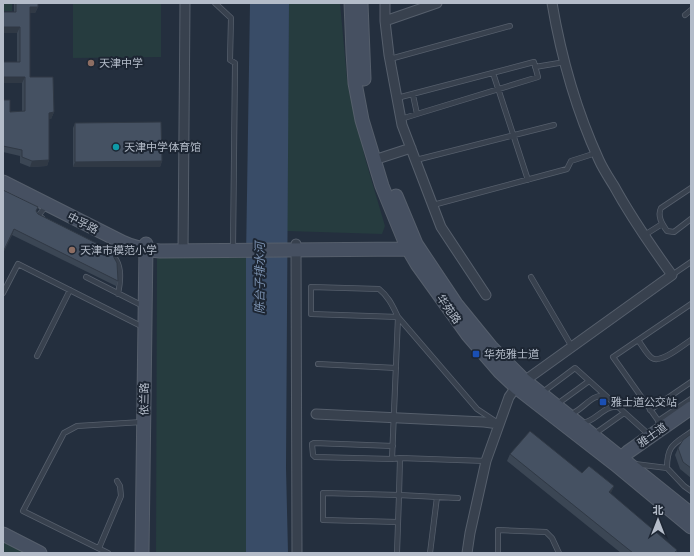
<svg xmlns="http://www.w3.org/2000/svg" width="694" height="556" font-family="'Fira Sans','Noto Sans SC',sans-serif">
  <rect width="100%" height="100%" fill="#242f3e"/>
  <path fill="#263c3f" d="M3,3H12V11H3Z
    M73,3H161V57L73,58Z
    M289,3H340L347,79L365,158L385,226L382,234L287,231Z
    M157,258H246V553H156Z
    M3,539L30,553H3Z"/>
  <path fill="#394c67" d="M250,3H289L286,468L288,553H246V258Z"/>
  <g fill="none" stroke-linecap="round" stroke-linejoin="round">
    <g stroke="#565f6c" stroke-width="6">
      <path id="lane" d="M215,3L231,18L230,60L235,63L233,249
        M685,15L691,10
        M390,59L510,26
        M535,67L565,62
        M493,73L528,180
        M397,98L534,62L538,77L417,114L413,95
        M401,119L417,114
        M416,160L554,125
        M691,188L661,208C657,216 662,224 667,231L674,232L691,219
        M433,205L567,169L571,161L596,153
        M42,218L38,216L46,206
        M643,236L662,224
        M109,252C123,262 121,279 118,294
        M672,275L691,262
        M86,277L143,306
        M531,277L572,347
        M311,287L379,289C389,297 393,307 398,317L311,314Z
        M3,293L18,264L143,327
        M638,340C642,345 647,355 652,358C661,364 683,345 691,340
        M37,356L70,290
        M318,364L396,368
        M543,392L575,368L646,432L648,437
        M556,405L589,381
        M650,410L691,382
        M571,414C583,410 592,393 605,396
        M658,421L691,399
        M582,423C596,422 603,405 618,407
        M662,426L613,357L691,304
        M593,435L624,413
        M400,458L399,495L458,498
        M392,459L315,457L313,455L312,444L314,443L393,446
        M486,461L400,458L392,459L398,317L477,409L495,421
        M635,464L667,468L684,486L691,491
        M667,468C667,445 674,444 691,432
        M99,548L121,496L120,486L117,481
        M108,553L23,511L64,433L77,426L142,422
        M397,553L399,495L323,493V520L398,522
        M430,553L437,497
        M498,553V530L546,532L552,538L559,553"/>
    </g>
    <g stroke="#565f6c" stroke-width="11">
      <path id="street" d="M385,3V21L389,55L402,125L441,227L486,295
        M385,21L437,3
        M374,160L411,148
        M296,244L297,553
        M183,251L185,3
        M316,414L484,422L499,424
        M467,553L470,533L486,461L509,397L516,387L672,275C651,246 631,217 614,186C609,178 603,169 599,160C576,110 561,56 552,3"/>
    </g>
    <g stroke="#565f6c" stroke-width="15">
      <path id="secondary" d="M351,3L353,52L355,83L362,120L382,186L407,247L417,264L468,335L500,372L516,387L615,464L691,527
        M361,3L364,79
        M3,182L122,242C134,248 146,250 160,251L408,249L414,245
        M396,196L416,244L456,304L491,347L524,380L691,514
        M615,464L628,452L691,408
        M3,534L40,553
        M142,553L146,244"/>
    </g>
    <use href="#lane" stroke="#38414e" stroke-width="4.5"/>
    <use href="#street" stroke="#38414e" stroke-width="9"/>
    <use href="#secondary" stroke="#465061" stroke-width="13"/>
  </g>
  <path fill="#3b4654" d="M14,3H38V7L35,13H30V77L54,112L51,119H49V160L47,166L30,167L20,163V156L3,152V100L10,112L22,111V83H3L17,62V33L14,12Z
    M75,123L162,161L160,167H73V128Z
    M3,190L36,211L38,214L118,281L116,286L12,235L3,253Z
    M691,434V478L680,469L675,455L678,448Z
    M510,454L582,473L614,486L610,494L677,550L676,553H621L507,461Z"/>
  <path fill="#303945" d="M30,7H38L35,13H28Z
    M3,27H20L17,33H3Z
    M3,77H25L22,83H3Z
    M54,112L51,119H46L49,113Z
    M49,160L47,166L30,167L32,161Z
    M162,161L160,167H73L75,162Z
    M14,229L12,235L3,253L4,250Z
    M614,486L611,493L606,500L609,492Z"/>
  <path fill="#455162" stroke="#303945" d="M16,3H38V7H30V77H53L54,112L49,113V160L32,161L22,157V150L3,146V100H10V112L25,111V77H3V62H20V27H3V12H16Z
    M161,122L162,161L75,162V123Z
    M3,190L38,207L36,211L38,214L110,250L117,263L118,281L14,229L4,250L3,249Z
    M530,431L582,473L589,466L614,486L609,492L677,550L674,553H633L510,454Z
    M691,434V468L683,462L678,448L683,440Z"/>
  <g fill="#8d6e63" stroke="#1d2633" stroke-width="1.5">
    <circle cx="91" cy="63" r="4"/>
    <circle cx="72" cy="250" r="4"/>
  </g>
  <circle fill="#0f9aa8" stroke="#1d2633" stroke-width="1.5" cx="116" cy="147" r="4"/>
  <g fill="#1a4fb4" stroke="#1d2633" stroke-width="1.5">
    <rect x="472" y="350" width="8" height="8" rx="2"/>
    <rect x="599" y="398" width="8" height="8" rx="2"/>
  </g>
  <g text-anchor="middle" stroke-width="4" stroke-linejoin="round" paint-order="stroke">
    <g font-size="11" fill="#b4bcc9" stroke="#1d2633" text-anchor="start">
      <text x="99" y="67">天津中学</text>
      <text x="124" y="151">天津中学体育馆</text>
      <text x="80" y="254">天津市模范小学</text>
      <text x="484" y="358">华苑雅士道</text>
      <text x="611" y="406">雅士道公交站</text>
    </g>
    <g font-size="11" fill="#b4bcc9" stroke="#1d2633">
      <text transform="translate(83 223) rotate(27)" y="4">中孚路</text>
      <text transform="translate(449 309) rotate(55)" y="4">华苑路</text>
      <text transform="translate(144 399) rotate(-89)" y="4">依兰路</text>
      <text transform="translate(652 435) rotate(-35)" y="4">雅士道</text>
    </g>
    <g font-size="12" font-style="italic" fill="#7c92b1" stroke="#1d2633">
      <text transform="translate(260 278) rotate(-90)" y="4">陈台子排水河</text>
    </g>
  </g>
  <rect width="694" height="556" fill="none" stroke="#b4bcc9" stroke-width="8"/>
  <g transform="translate(658 520)" stroke="#1d2633" stroke-width="3" paint-order="stroke">
  <path d="M0-3L7 15L0 10L-7 15Z" fill="#b4bcc9"/>
  <text y="-6" font-size="11" font-weight="bold" text-anchor="middle" fill="#b4bcc9">北</text>
  </g>
</svg>
